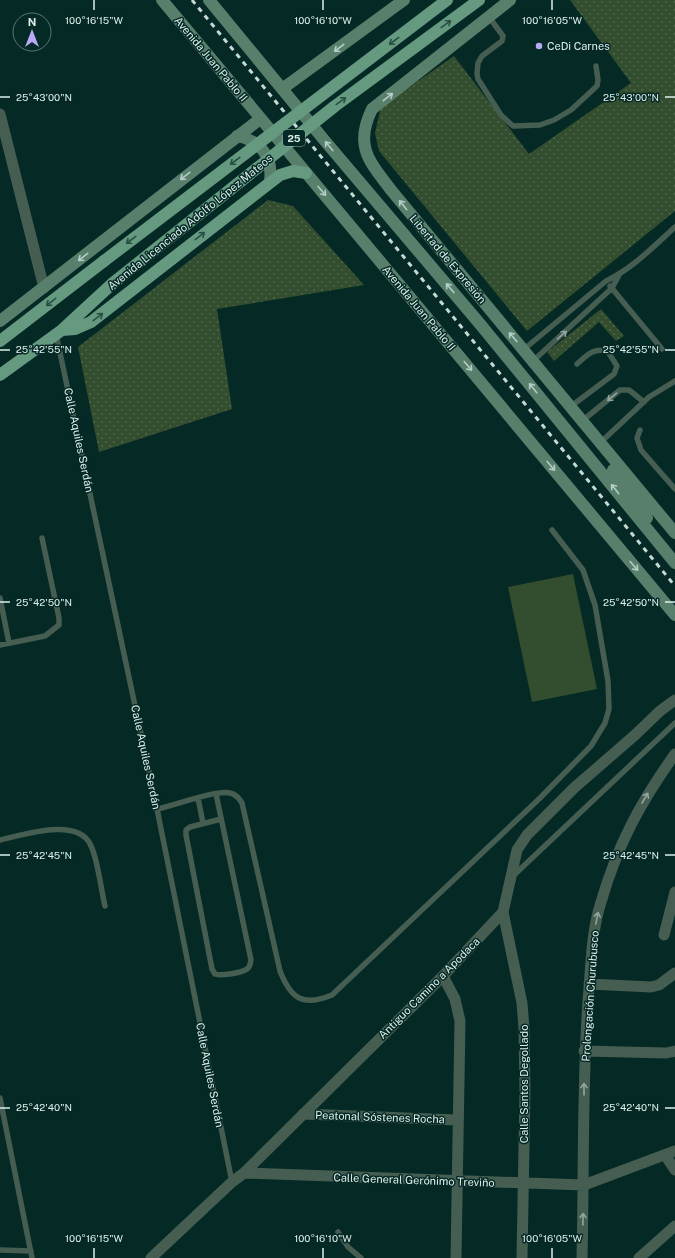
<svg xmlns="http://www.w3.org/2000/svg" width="675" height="1258" font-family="'Public Sans',sans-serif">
  <defs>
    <pattern id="grass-dots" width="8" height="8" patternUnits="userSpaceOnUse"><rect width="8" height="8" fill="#334d2f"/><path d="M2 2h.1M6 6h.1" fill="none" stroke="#50674d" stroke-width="1.8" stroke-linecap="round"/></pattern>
  </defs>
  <rect width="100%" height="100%" fill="#052925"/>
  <path fill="url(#grass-dots)" d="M570,0H675V211L527,331L379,151L375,133L381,107L454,56L529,154L631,83Z
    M268,200L293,206L364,285L217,309L232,409L99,452L78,347Z
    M601,309L624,336L616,341L599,322L554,361L547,352Z"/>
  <path fill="#334d2f" d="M573,574L597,689L532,702L508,587Z"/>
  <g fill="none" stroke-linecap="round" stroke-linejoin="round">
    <path stroke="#465e52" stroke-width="5.5" d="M489,17L503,36L502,41L482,56L478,63L477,74L478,79L501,115L513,126L540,125L554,120L571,110L597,86L598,80L596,66
      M610,286L662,349
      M56,334L157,809L232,1182
      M523,350L606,281C632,269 654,246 675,227
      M533,361L612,288L619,275
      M570,407L614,374L617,366L608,352C595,346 586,356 577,364
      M582,421L620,390H629L644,402
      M640,430L637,438L641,450L675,489
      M601,442L649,397L675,381
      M0,598L9,643
      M0,645L45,636L59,625V618L42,538
      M216,794L251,960C250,963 251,966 247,969C242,973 221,976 215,974L212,969L186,835V830L190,827L221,819
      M198,798L203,823
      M157,809C176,805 214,790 230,793C236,794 239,798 242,803L280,971C291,999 303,1007 332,995L540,798L591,746L605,723L609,709L608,681L595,605L583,570L552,530
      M0,840C23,835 79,816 91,846C98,860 101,890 105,906
      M513,876L675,723
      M0,1098L32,1258
      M338,1232L348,1247L361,1258
      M0,1250L31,1251"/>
    <path stroke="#465e52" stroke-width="11" d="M0,114L44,288
      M503,912L522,1003L524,1028L525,1090L522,1258
      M664,935L675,892
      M443,976L455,999L460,1021L456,1258
      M589,984L651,987L659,985L675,973
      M584,1051L666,1053L675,1051
      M303,1114L457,1120
      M665,1155L675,1170
      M244,1173L584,1185L675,1151
      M151,1258L232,1182L244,1173L443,976L503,912L517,850L527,835L574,788L635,735L660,711L675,700
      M582,1258C584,1172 582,1086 588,1001C591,968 591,933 601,902C618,844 640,803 675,754
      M639,1258L675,1226"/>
    <path stroke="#587f6c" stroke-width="12" d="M162,0L675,615
      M209,0L325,141L480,324L675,563
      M510,0L372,109C354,146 369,161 391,190L675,533
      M282,89L404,0
      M237,136C261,141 273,157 270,181
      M0,321L260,119
      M613,470L647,518"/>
    <path stroke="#659980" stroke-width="12" d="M62,330L75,329L91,322L280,175L293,171L306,173
      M0,341L104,261
      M0,375L62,330L113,283"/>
    <path stroke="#c5dad7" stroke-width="3" stroke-dasharray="5 5" stroke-linecap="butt" d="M192,0L675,586"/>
    <path stroke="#659980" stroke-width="12" d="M104,261L447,0
      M113,283L335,106L479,0"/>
  </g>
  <defs><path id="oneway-shaft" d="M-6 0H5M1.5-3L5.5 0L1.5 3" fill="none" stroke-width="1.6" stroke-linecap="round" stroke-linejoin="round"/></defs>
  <g stroke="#275045">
    <use href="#oneway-shaft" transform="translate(446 24) rotate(-36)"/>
    <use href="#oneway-shaft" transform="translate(394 41) rotate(143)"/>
    <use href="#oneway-shaft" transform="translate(341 101) rotate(-36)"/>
    <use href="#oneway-shaft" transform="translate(235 161) rotate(143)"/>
    <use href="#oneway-shaft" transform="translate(200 236) rotate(-38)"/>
    <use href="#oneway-shaft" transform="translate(131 240) rotate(143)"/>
    <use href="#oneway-shaft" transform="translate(51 302) rotate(142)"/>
    <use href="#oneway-shaft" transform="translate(98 317) rotate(-38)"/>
  </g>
  <g stroke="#b4cdc6">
    <use href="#oneway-shaft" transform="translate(339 48) rotate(143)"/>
    <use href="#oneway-shaft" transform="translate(388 97) rotate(-38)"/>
    <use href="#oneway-shaft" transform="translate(329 146) rotate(-130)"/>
    <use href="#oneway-shaft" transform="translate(185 176) rotate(142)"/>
    <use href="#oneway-shaft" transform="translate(322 191) rotate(50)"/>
    <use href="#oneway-shaft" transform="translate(403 205) rotate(-129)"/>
    <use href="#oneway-shaft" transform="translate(83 257) rotate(142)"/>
    <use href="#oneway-shaft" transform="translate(450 288) rotate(-130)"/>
    <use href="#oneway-shaft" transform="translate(513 337) rotate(-130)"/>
    <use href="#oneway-shaft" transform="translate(468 366) rotate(50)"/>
    <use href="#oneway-shaft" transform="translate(533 388) rotate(-129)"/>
    <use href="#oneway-shaft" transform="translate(551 466) rotate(50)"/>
    <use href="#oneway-shaft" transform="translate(615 489) rotate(-129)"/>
    <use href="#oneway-shaft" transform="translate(634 566) rotate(50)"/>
  </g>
  <g stroke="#91a69f">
    <use href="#oneway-shaft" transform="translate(562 335) rotate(-42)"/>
    <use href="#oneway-shaft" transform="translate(612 397) rotate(140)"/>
    <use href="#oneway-shaft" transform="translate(645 798) rotate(-59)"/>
    <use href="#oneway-shaft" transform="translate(597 918) rotate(-79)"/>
    <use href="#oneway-shaft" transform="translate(584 1089) rotate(-90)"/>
    <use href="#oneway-shaft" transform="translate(583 1219) rotate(-89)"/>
  </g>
  <path fill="none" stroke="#dcefec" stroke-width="1.5" d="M94,0V10M323,0V10M552,0V10M0,97H10M665,97H675M0,350H10M665,350H675M0,602H10M665,602H675M0,855H10M665,855H675M0,1108H10M665,1108H675M94,1248V1258M323,1248V1258M552,1248V1258"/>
  <circle fill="#baaaf6" stroke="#052925" stroke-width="1.5" cx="539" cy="46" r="4"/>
  <g text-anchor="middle" stroke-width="3" stroke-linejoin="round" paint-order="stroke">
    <rect fill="#052925" stroke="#9cb4b0" stroke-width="1" x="283" y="130" width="22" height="16" rx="3"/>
    <g font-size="10" font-weight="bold" fill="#dcefec">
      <text x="294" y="142">25</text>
    </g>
    <g font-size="11" fill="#dcefec" stroke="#052925" text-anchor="start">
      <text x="547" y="50">CeDi Carnes</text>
    </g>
    <g font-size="11" fill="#dcefec" stroke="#052925">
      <text transform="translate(211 59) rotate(50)" y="4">Avenida Juan Pablo II</text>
      <text transform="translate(190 222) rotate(-39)" y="4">Avenida Licenciado Adolfo López Mateos</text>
      <text transform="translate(448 259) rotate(50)" y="4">Libertad de Expresión</text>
      <text transform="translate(419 308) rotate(50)" y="4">Avenida Juan Pablo II</text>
      <text transform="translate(79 440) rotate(78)" y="4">Calle Aquiles Serdán</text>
      <text transform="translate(146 757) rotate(78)" y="4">Calle Aquiles Serdán</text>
      <text transform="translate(429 988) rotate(-45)" y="4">Antiguo Camino a Apodaca</text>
      <text transform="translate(590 996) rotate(-86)" y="4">Prolongación Churubusco</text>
      <text transform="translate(210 1075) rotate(79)" y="4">Calle Aquiles Serdán</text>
      <text transform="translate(524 1084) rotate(-90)" y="4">Calle Santos Degollado</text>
      <text transform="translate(380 1117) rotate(2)" y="4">Peatonal Sóstenes Rocha</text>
      <text transform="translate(414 1180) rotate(2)" y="4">Calle General Gerónimo Treviño</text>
    </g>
  </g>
  <g font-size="10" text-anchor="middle" fill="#dcefec" stroke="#052925" stroke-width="3" stroke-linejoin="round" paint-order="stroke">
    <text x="94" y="24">100°16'15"W</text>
    <text x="323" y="24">100°16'10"W</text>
    <text x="552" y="24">100°16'05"W</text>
    <text x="44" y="101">25°43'00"N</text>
    <text x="631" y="101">25°43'00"N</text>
    <text x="44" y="353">25°42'55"N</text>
    <text x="631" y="353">25°42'55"N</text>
    <text x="44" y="606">25°42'50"N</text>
    <text x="631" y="606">25°42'50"N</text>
    <text x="44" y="859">25°42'45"N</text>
    <text x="631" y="859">25°42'45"N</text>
    <text x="44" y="1111">25°42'40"N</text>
    <text x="631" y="1111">25°42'40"N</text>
    <text x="94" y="1242">100°16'15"W</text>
    <text x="323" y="1242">100°16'10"W</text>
    <text x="552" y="1242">100°16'05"W</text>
  </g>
  <g transform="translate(32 32)"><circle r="19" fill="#052925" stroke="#5b7875"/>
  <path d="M0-3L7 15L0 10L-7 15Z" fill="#baaaf6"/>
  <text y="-6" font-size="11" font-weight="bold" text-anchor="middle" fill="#dcefec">N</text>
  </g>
</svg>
